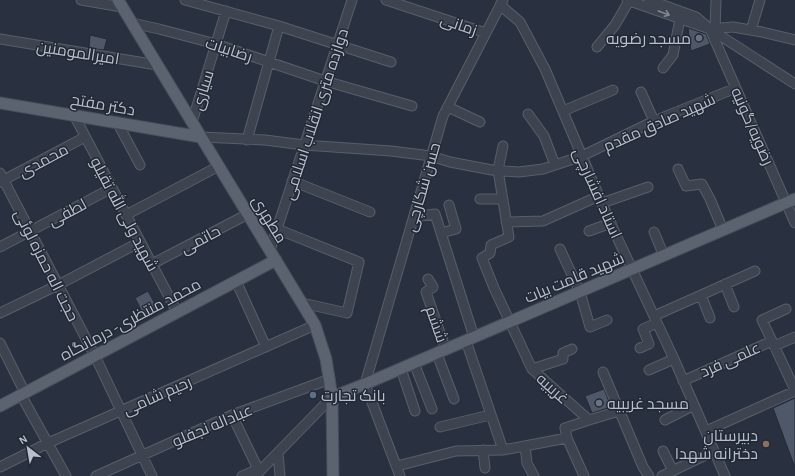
<svg xmlns="http://www.w3.org/2000/svg" width="795" height="476" font-family="'Alegreya Sans',Cairo,sans-serif">
  <rect width="100%" height="100%" fill="#293140"/>
  <path fill="#4f5869" stroke="#232b38" d="M688,28L706,34L710,44L691,51Z
    M90,35L107,39L104,50L89,48Z
    M148,291L159,311L145,318L135,298Z
    M604,389L611,407L592,413L585,396Z
    M795,398V465H794L773,408Z"/>
  <g fill="none" stroke-linecap="round" stroke-linejoin="round">
    <g stroke="#575f6b" stroke-width="11">
      <path id="minor" d="M81,0L122,7
        M185,0L279,26L391,62
        M386,0L486,33
        M627,0L710,29L733,27L762,32L795,40
        M649,0L696,17L710,29L795,84
        M500,5L520,22L545,69L609,220L674,359L725,476
        M132,23L159,29L216,44L325,81L412,106
        M710,29L795,223
        M715,29L716,0
        M751,30L760,0
        M0,39L157,65
        M597,47L615,25L629,1
        M663,68L673,55L680,19
        M641,92L654,121
        M448,107L480,122
        M563,111L613,90
        M528,114L544,136L555,165
        M74,115L177,312
        M117,122L140,165
        M192,122L226,11
        M201,137L265,140L304,145L391,151L431,156L450,162L492,170L519,172L543,169L582,156L654,121L736,88
        M247,140L279,26
        M503,146L498,170L509,237L491,245L490,253L482,258L494,288L532,369L589,420L619,411
        M678,169L686,186L702,184L710,199L723,230
        M0,173L95,356L152,476
        M292,181L370,212
        M0,182L85,137
        M480,199H503
        M602,203L648,187
        M126,215L219,166
        M414,217L435,214L474,337
        M506,222L543,221L599,196
        M277,229L359,262L347,313L302,303
        M589,231L611,223
        M654,232L664,256
        M441,233L456,229L449,205
        M0,247L112,188
        M560,249L580,292L590,327L607,320
        M270,250L352,0
        M152,264L248,214
        M428,279L433,287L426,292L446,350
        M236,281L266,347
        M725,284L734,307
        M701,295L710,318
        M0,313L58,285L140,242
        M654,316L755,271
        M466,341L503,450
        M772,341L762,320L786,309
        M0,343L25,393
        M774,346L795,337
        M640,348L649,344L643,329L657,323
        M437,354L454,399
        M414,363L432,409
        M401,369L415,411
        M532,369L563,359V353L572,349
        M649,370L674,359
        M603,372L643,467L649,476
        M683,381L772,341L795,390
        M21,395L66,476
        M232,415L258,469
        M665,420L694,405
        M440,427L490,415
        M706,431L795,391
        M525,446L527,463L534,476
        M483,450L485,468
        M663,451L673,471
        M278,453L280,476
        M397,466L456,451L503,450L567,438
        M0,467L48,443L315,325
        M96,476L232,415L330,379
        M242,476L261,468
        M255,476L332,397
        M400,476L365,384L443,116L503,0
        M584,476L567,438L565,428L589,420
        M662,476L714,451"/>
    </g>
    <g stroke="#464d5a" stroke-width="13">
      <path id="major" d="M118,0L315,325L326,359L332,397L333,476
        M0,103L201,137
        M332,397L365,384L795,199
        M0,406L276,260"/>
    </g>
    <use href="#minor" stroke="#3d4450" stroke-width="9"/>
    <use href="#major" stroke="#5b6370" stroke-width="11"/>
  </g>
  <defs><path id="oneway-shaft" d="M-6 0H5M1.5-3L5.5 0L1.5 3" fill="none" stroke-width="1.6" stroke-linecap="round" stroke-linejoin="round"/></defs>
  <use stroke="#818893" href="#oneway-shaft" transform="translate(664 13) rotate(20)"/>
  <g fill="#6b7280" stroke="#212936" stroke-width="1.5">
    <circle cx="699" cy="38" r="4"/>
    <circle cx="599" cy="403" r="4"/>
  </g>
  <circle fill="#5c6f8a" stroke="#212936" stroke-width="1.5" cx="313" cy="395" r="4"/>
  <circle fill="#8d6e63" stroke="#212936" stroke-width="1.5" cx="766" cy="444" r="4"/>
  <g text-anchor="middle" stroke-width="3" stroke-linejoin="round" paint-order="stroke">
    <g font-size="16" fill="#b9bfca" stroke="#212936">
      <text transform="translate(459 24) rotate(19)" y="6">زمانی</text>
      <text transform="translate(229 49) rotate(18)" y="6">رضابیات</text>
      <text transform="translate(78 52) rotate(9)" y="6">امیرالمومنین</text>
      <text transform="translate(202 90) rotate(-73)" y="6">سیاری</text>
      <text transform="translate(103 104) rotate(10)" y="6">دکتر مفتح</text>
      <text transform="translate(315 114) rotate(-72)" y="6">دوازده متری انقلاب اسلامی</text>
      <text transform="translate(659 122) rotate(-24)" y="6">شهید صادق مقدم</text>
      <text transform="translate(753 126) rotate(66)" y="6">رضویه/گونیه</text>
      <text transform="translate(43 160) rotate(-28)" y="6">محمدی</text>
      <text transform="translate(422 187) rotate(-74)" y="6">حسن شکارچی</text>
      <text transform="translate(598 193) rotate(66)" y="6">استاد افشارچی</text>
      <text transform="translate(67 212) rotate(-28)" y="6">لطفی</text>
      <text transform="translate(125 214) rotate(62)" y="6">شهید ولی الله تقیلو</text>
      <text transform="translate(270 219) rotate(59)" y="6">مطهری</text>
      <text transform="translate(200 239) rotate(-28)" y="6">حاتمی</text>
      <text transform="translate(47 265) rotate(63)" y="6">حجت اله حمزه لوئی</text>
      <text transform="translate(574 277) rotate(-23)" y="6">شهید قامت بیات</text>
      <text transform="translate(130 319) rotate(-28)" y="6">محمد منتظری- درمانگاه</text>
      <text transform="translate(437 324) rotate(71)" y="6">ششم</text>
      <text transform="translate(730 359) rotate(-24)" y="6">علمی فرد</text>
      <text transform="translate(553 388) rotate(42)" y="6">غریبیه</text>
      <text transform="translate(157 395) rotate(-24)" y="6">رحیم شامی</text>
      <text transform="translate(212 425) rotate(-23)" y="6">عباداله نجفلو</text>
    </g>
    <g font-size="16" fill="#b9bfca" stroke="#212936" text-anchor="end">
      <text x="691" y="44">مسجد رضویه</text>
      <text x="321" y="401" text-anchor="start">بانک تجارت</text>
      <text x="607" y="409" text-anchor="start">مسجد غریبیه</text>
      <text x="758" y="441">دبیرستان<tspan x="758" dy="18">دخترانه شهدا</tspan></text>
    </g>
  </g>
  <g transform="translate(28 448) rotate(329)" stroke="#212936" stroke-width="3" paint-order="stroke">
  <path d="M0-3L7 15L0 10L-7 15Z" fill="#b9bfca"/>
  <text y="-6" font-size="11" font-weight="bold" text-anchor="middle" fill="#b9bfca">N</text>
  </g>
</svg>
